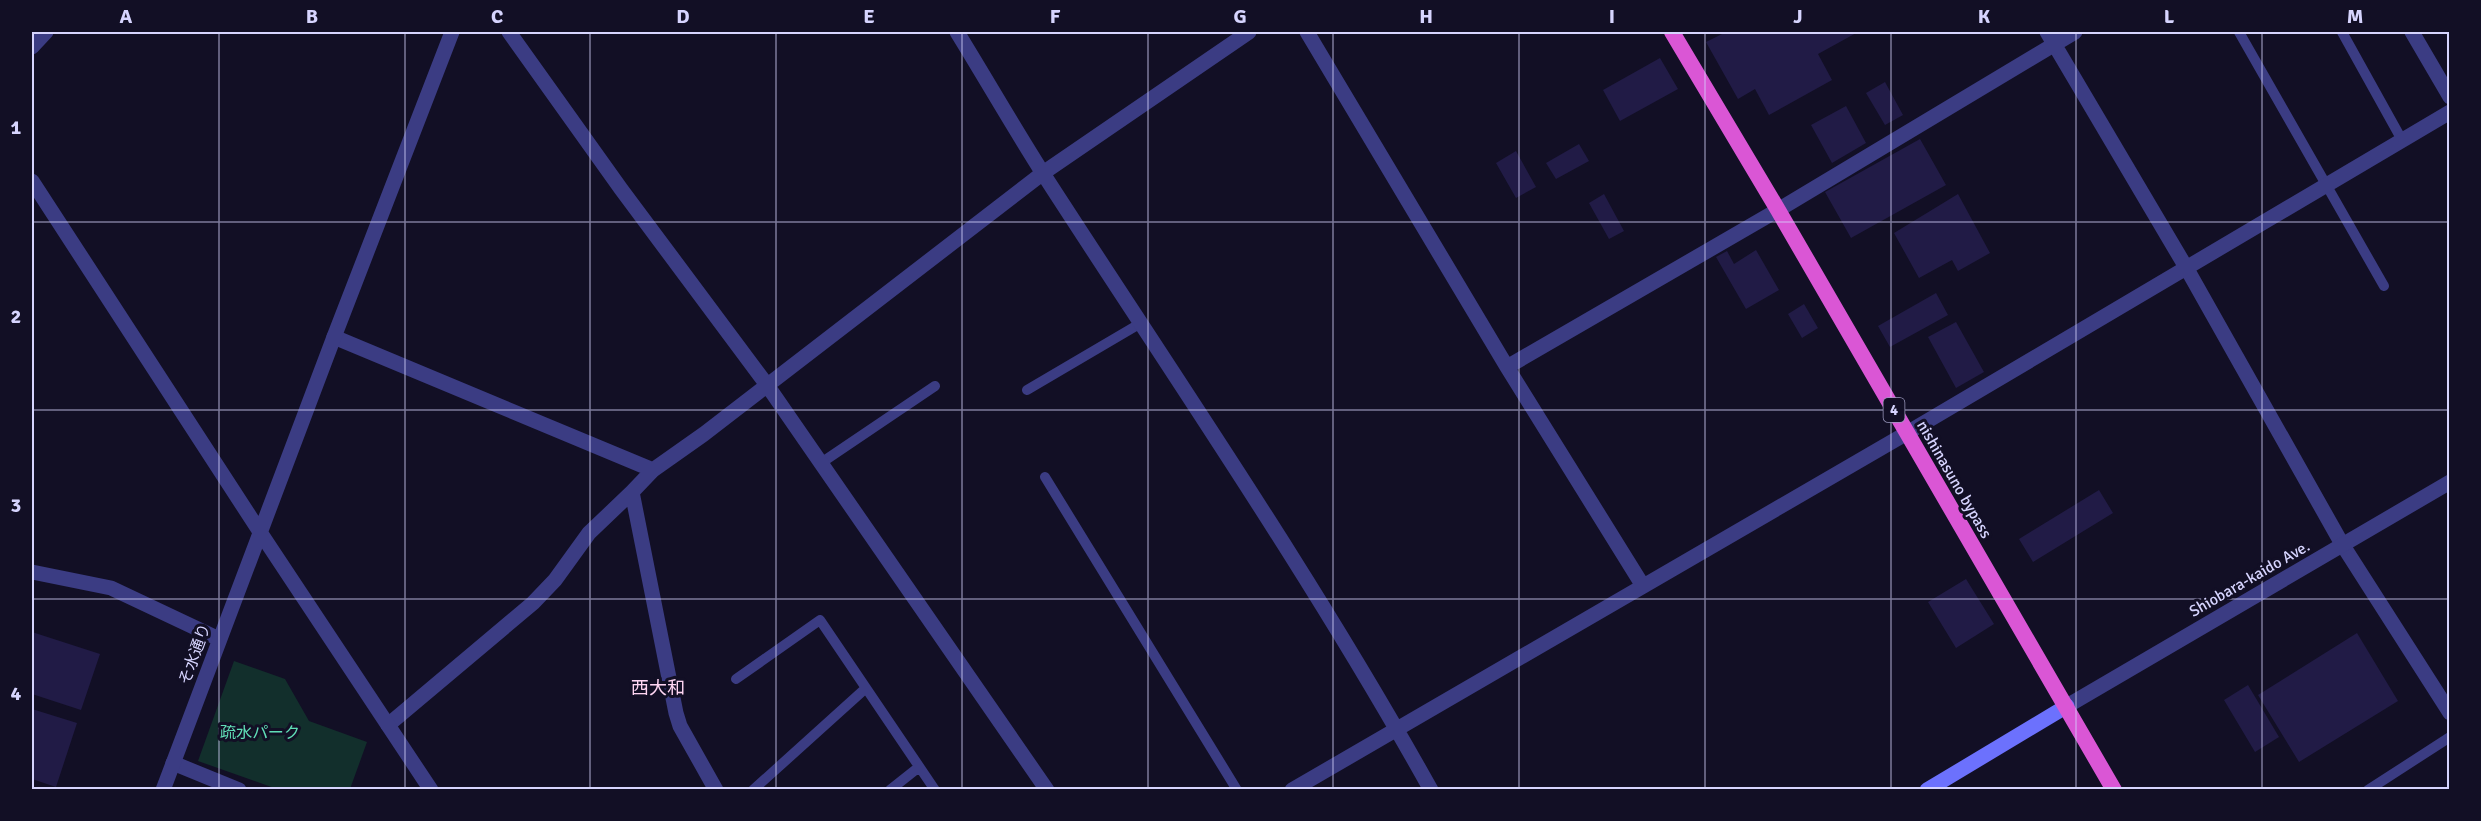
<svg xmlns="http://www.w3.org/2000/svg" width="2481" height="821" font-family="Signika,'Noto Sans JP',sans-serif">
  <rect width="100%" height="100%" fill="#120f25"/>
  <path fill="#122f2c" d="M234,661L285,679L309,721L367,742L350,789H277L198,761Z"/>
  <path fill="#211b46" d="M1726,32H1858L1818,54L1832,80L1769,115L1755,89L1738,99L1706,42Z
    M1660,58L1678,89L1620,121L1603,90Z
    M1885,82L1903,115L1885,125L1866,93Z
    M1846,106L1866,143L1832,163L1811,125Z
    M1920,139L1946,185L1851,238L1825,192Z
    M1579,144L1589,161L1556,179L1546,163Z
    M1516,151L1536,187L1516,198L1496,163Z
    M1604,194L1624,231L1609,239L1589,203Z
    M1958,194L1990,253L1958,271L1952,260L1919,278L1894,233Z
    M1756,250L1779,290L1746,309L1716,257L1727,251L1734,264Z
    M1936,293L1948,315L1890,347L1878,326Z
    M1804,304L1818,328L1802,338L1788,314Z
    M1956,322L1984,372L1956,388L1928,337Z
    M2099,490L2113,513L2033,562L2019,539Z
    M1966,579L1994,624L1956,648L1928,602Z
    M32,632L100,654L81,710L32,694Z
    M2357,633L2398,701L2299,762L2258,695Z
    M2248,685L2279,737L2255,752L2224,700Z
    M32,709L77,723L56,787L32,779Z"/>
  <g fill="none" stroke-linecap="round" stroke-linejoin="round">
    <path stroke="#3b3c83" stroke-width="10" d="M2239,32L2384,286
      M2342,32L2402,140
      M1027,390L1141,323
      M821,463L935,386
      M1045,477L1237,790
      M736,679L820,620L935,790
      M753,790L866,688
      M890,790L919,767
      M2368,790L2450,737"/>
    <path stroke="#3b3c83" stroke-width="15" d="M509,32L621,189L767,385L1047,790
      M957,32C986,79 1014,128 1044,175C1175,378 1313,578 1431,790
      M1307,32L1507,367L1643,586
      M2047,32L2187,269L2342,544L2450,713
      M2412,32L2450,97
      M32,47L46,32
      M334,337L653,470
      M1507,367L1778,210L2075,32
      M32,572L111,588L219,639
      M388,725L533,603L555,580L589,533L632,492
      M173,763L239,790
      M716,790L680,726L676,713L632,492L653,470L704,434L1043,173L1249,32
      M1292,790L1907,433L2450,112"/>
    <path stroke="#3b3c83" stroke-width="15" d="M32,181L260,532L431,790
      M2067,706L2450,482
      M163,790L334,337L452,32"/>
    <path stroke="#6c71fd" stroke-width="15" d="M1927,790L2067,706"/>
    <path stroke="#da56d5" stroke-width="16" d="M1672,32L1778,210L2114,790"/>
  </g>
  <path fill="none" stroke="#d6d4fe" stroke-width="1.5" stroke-opacity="0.55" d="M219,32V790M405,32V790M590,32V790M776,32V790M962,32V790M1148,32V790M1333,32V790M1519,32V790M1705,32V790M1891,32V790M2076,32V790M2262,32V790M32,222H2450M32,410H2450M32,599H2450"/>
  <g text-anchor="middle" stroke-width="6" stroke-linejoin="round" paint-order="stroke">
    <rect fill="#120f25" stroke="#9b99bd" stroke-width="1.5" x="1883.5" y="398" width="21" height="24" rx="4.5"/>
    <g font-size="15" font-weight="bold" fill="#d6d4fe">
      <text x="1894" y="415">4</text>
    </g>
    <g font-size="16" fill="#d6d4fe" stroke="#120f25">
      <text transform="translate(1955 479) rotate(60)" y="6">nishinasuno bypass</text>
      <text transform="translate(2249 578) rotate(-30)" y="6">Shiobara-kaido Ave.</text>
      <text transform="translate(194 654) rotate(-70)" y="6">そ水通り</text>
    </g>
    <g font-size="16" fill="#60deb7" stroke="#120f25">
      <text x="260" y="738">疏水パーク</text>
    </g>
    <g font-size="18" fill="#fed5f2" stroke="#120f25">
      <text x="658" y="694">西大和</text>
    </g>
  </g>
  <rect width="2481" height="821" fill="none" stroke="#120f25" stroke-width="66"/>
  <rect x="33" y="33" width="2415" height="755" fill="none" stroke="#d6d4fe" stroke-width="2"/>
  <g font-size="20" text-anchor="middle" font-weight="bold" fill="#d6d4fe">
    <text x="126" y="23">A</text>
    <text x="312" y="23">B</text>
    <text x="497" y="23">C</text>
    <text x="683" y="23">D</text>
    <text x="869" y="23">E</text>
    <text x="1055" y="23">F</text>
    <text x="1240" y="23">G</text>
    <text x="1426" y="23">H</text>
    <text x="1612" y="23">I</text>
    <text x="1798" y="23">J</text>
    <text x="1984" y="23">K</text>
    <text x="2169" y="23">L</text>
    <text x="2355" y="23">M</text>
    <text x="16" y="134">1</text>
    <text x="16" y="323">2</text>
    <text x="16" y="512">3</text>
    <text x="16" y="700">4</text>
  </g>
</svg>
